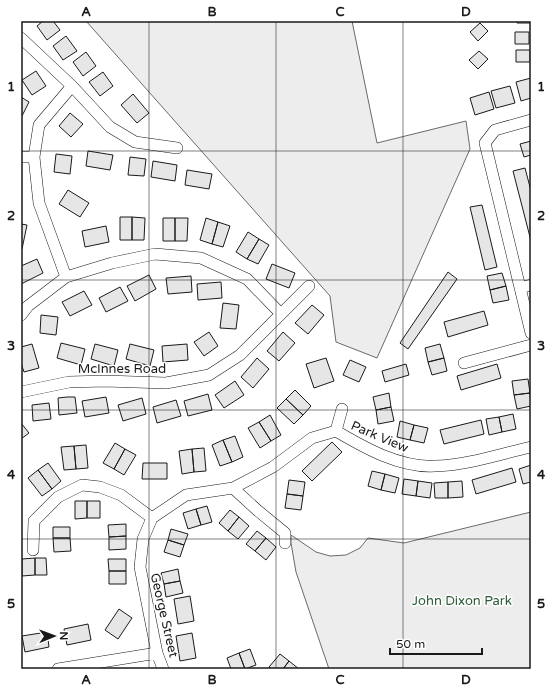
<svg xmlns="http://www.w3.org/2000/svg" width="552" height="690" font-family="'Varela Round',sans-serif">
  <rect width="100%" height="100%" fill="#fff"/>
  <path fill="#ededed" stroke="#6a6a6a" d="M86,21H352L377,143L466,121L470,149L377,358L336,342L330,296Z
    M531,512V669H329L296,572L291,543V535L316,552L330,556L346,555L360,548L368,538L404,543Z"/>
  <path fill="#e6e6e6" stroke="#1a1a1a" d="M43,21H53L60,30L47,40L37,26Z
    M517,21H530V23H517Z
    M480,23L488,31L478,41L470,32Z
    M515,32H529V44H515Z
    M66,36L77,51L63,60L53,46Z
    M516,50H530V62H516Z
    M479,51L488,59L478,69L469,60Z
    M86,52L96,66L83,76L73,62Z
    M36,71L46,86L32,95L22,80Z
    M103,72L113,86L100,96L89,82Z
    M531,78V98L521,101L516,82Z
    M510,86L515,103L496,108L491,91Z
    M489,92L494,109L475,115L470,98Z
    M133,94L149,113L137,123L121,105Z
    M21,97L29,102L22,116H21Z
    M70,113L83,124L71,137L59,126Z
    M531,141V155L524,157L520,144Z
    M88,151L113,155L110,170L86,166Z
    M56,154L72,156L70,174L54,172Z
    M130,157L146,159L144,176L128,175Z
    M153,161L177,165L175,181L151,177Z
    M525,168L531,191V241L513,171Z
    M187,170L212,174L209,189L185,185Z
    M68,190L89,203L80,217L59,204Z
    M482,205L497,267L485,270L470,207Z
    M120,217H132V240H120Z
    M132,217L145,218L144,240H132Z
    M163,218H175V241H163Z
    M175,218H188L187,241H175Z
    M206,218L218,222L212,244L200,240Z
    M218,222L230,226L223,247L212,244Z
    M21,224L27,225L22,249H21Z
    M106,226L109,242L85,247L82,231Z
    M248,232L259,239L247,259L236,252Z
    M259,239L269,245L258,264L247,259Z
    M37,259L43,273L21,284V266Z
    M272,264L295,273L289,288L266,279Z
    M448,272L457,279L408,349L400,343Z
    M502,273L506,286L490,290L487,276Z
    M149,275L156,289L135,301L127,286Z
    M191,276L192,292L168,294L166,278Z
    M221,282L222,298L198,300L197,284Z
    M506,286L509,300L493,303L490,290Z
    M120,287L128,301L106,312L99,298Z
    M84,291L92,305L70,316L62,302Z
    M223,303L239,305L236,329L220,328Z
    M312,305L324,315L308,334L295,323Z
    M484,311L488,325L448,337L444,322Z
    M41,315L58,317L56,335L40,333Z
    M209,332L218,346L204,356L194,342Z
    M283,332L295,343L279,361L267,351Z
    M61,343L85,349L81,365L57,358Z
    M32,344L39,368L24,372L21,363V347Z
    M95,344L118,350L114,366L91,359Z
    M130,344L154,350L150,366L126,359Z
    M187,344L188,360L163,362L162,346Z
    M440,344L444,358L428,362L425,348Z
    M257,358L269,369L253,388L241,377Z
    M326,358L334,381L314,388L306,364Z
    M444,358L447,371L432,375L428,362Z
    M350,360L366,367L359,382L343,375Z
    M406,364L409,375L385,382L382,371Z
    M497,364L501,378L461,390L457,376Z
    M528,379L530,393L514,395L512,381Z
    M235,381L244,395L224,408L215,395Z
    M295,390L311,406L303,415L286,399Z
    M389,393L391,407L376,410L373,397Z
    M530,393L531,406L517,409L514,395Z
    M208,394L212,410L188,416L184,401Z
    M67,397H75L77,413L59,415L58,398Z
    M106,397L109,413L85,417L82,401Z
    M142,398L146,414L123,421L118,405Z
    M286,399L303,415L294,424L277,408Z
    M176,400L181,416L157,423L153,407Z
    M49,403L51,419L33,421L32,405Z
    M391,407L394,421L378,424L376,410Z
    M513,414L516,429L502,432L499,417Z
    M270,415L281,435L271,441L259,422Z
    M499,417L502,432L489,435L486,419Z
    M481,420L484,434L444,444L440,430Z
    M400,421L414,425L410,440L397,437Z
    M259,422L271,441L260,448L248,428Z
    M21,423L29,433L21,439Z
    M414,425L428,428L424,443L410,440Z
    M235,436L243,457L232,462L223,440Z
    M223,440L232,462L220,466L212,445Z
    M332,442L342,452L312,481L302,471Z
    M115,443L125,449L114,469L103,463Z
    M86,445L88,468L76,469L74,446Z
    M74,446L76,469L64,470L61,447Z
    M204,448L206,471L194,472L192,449Z
    M125,449L136,455L124,475L114,469Z
    M192,449L194,472L182,474L179,451Z
    M48,463L61,481L52,489L38,470Z
    M143,463H167V479H142Z
    M531,465V482L523,484L519,469Z
    M512,468L516,482L476,494L472,480Z
    M38,470L52,489L42,496L28,478Z
    M372,471L385,474L381,490L368,486Z
    M385,474L399,478L395,493L381,490Z
    M404,479L418,481L416,496L402,494Z
    M289,480L305,482L303,496L287,494Z
    M418,481L432,483L430,498L416,496Z
    M462,481L463,497L448,498V482Z
    M448,482V498H435L434,483Z
    M287,494L303,496L301,510L285,508Z
    M75,501H87V518L75,519Z
    M87,501H100V518H87Z
    M207,506L212,522L201,525L196,509Z
    M196,509L201,525L188,529L183,513Z
    M230,510L239,517L228,531L219,523Z
    M239,517L249,526L238,539L228,531Z
    M126,524V536L109,537L108,525Z
    M53,527H70V538H53Z
    M171,529L188,534L184,545L168,540Z
    M257,531L266,538L255,551L246,544Z
    M126,536V549L109,550V537Z
    M53,538H70L71,551L54,552Z
    M266,538L276,547L266,560L255,551Z
    M168,540L184,545L180,557L164,552Z
    M35,558H46L47,575H35Z
    M35,558V575L22,576V559Z
    M108,559H126V571H109Z
    M178,569L180,581L164,584L161,573Z
    M109,571H126V584H109Z
    M180,581L183,593L166,597L164,584Z
    M190,596L194,621L178,624L174,599Z
    M119,609L132,618L118,639L105,630Z
    M88,624L91,640L67,645L64,629Z
    M47,632L49,647L25,652L22,636Z
    M192,633L196,658L180,661L176,636Z
    M250,649L256,665L245,669L239,653Z
    M239,653L245,669H231L227,658Z
    M280,654L289,661L283,669H272L269,667Z
    M289,661L299,669H283Z"/>
  <g fill="none" stroke-linecap="round" stroke-linejoin="round">
    <g stroke="#1a1a1a" stroke-width="12">
      <path id="minor" d="M21,38L72,86
        M531,120L495,130L485,143L531,333
        M21,157H34
        M66,277L39,203L34,157L39,125L72,86L110,127L135,142L177,148
        M520,288L531,285
        M21,315L28,306L66,277L112,263L155,254L201,258L247,279L281,314
        M464,363L531,345
        M21,392L69,382L105,381L166,383L209,375L240,355L309,286
        M336,431L342,409
        M233,488L257,510L285,533V543
        M33,550L34,521L58,497L82,485L100,487L121,495L152,518
        M58,669L157,653
        M163,669L157,653L140,567L143,539L152,518L186,495L233,488L273,467L312,438L336,431C365,448 400,468 435,466C468,465 500,454 531,447"/>
    </g>
    <use href="#minor" stroke="#fff" stroke-width="11"/>
  </g>
  <path fill="none" stroke="#1a1a1a" stroke-width="1" stroke-opacity="0.55" d="M149,21V669M276,21V669M403,21V669M21,151H531M21,280H531M21,410H531M21,539H531"/>
  <g text-anchor="middle" stroke-width="3" stroke-linejoin="round" paint-order="stroke">
    <g font-size="13" fill="#1a1a1a" stroke="#fff">
      <text x="122" y="373">McInnes Road</text>
      <text transform="translate(380 436) rotate(23)" y="5">Park View</text>
      <text transform="translate(165 615) rotate(77)" y="5">George Street</text>
    </g>
    <g font-size="13" fill="#2b5a34" stroke="#fff">
      <text x="462" y="605">John Dixon Park</text>
    </g>
  </g>
  <rect width="552" height="690" fill="none" stroke="#ffffff" stroke-width="44"/>
  <g transform="translate(54 636) rotate(89)" stroke="#ffffff" stroke-width="3" paint-order="stroke">
  <path d="M0-3L7 15L0 10L-7 15Z" fill="#1a1a1a"/>
  <text y="-6" font-size="11" font-weight="bold" text-anchor="middle" fill="#1a1a1a">N</text>
  </g>
  <path d="M390 648v6h92v-6" fill="none" stroke="#1a1a1a" stroke-width="2"/>
  <text x="396" y="648" font-size="12" fill="#1a1a1a" stroke="#ffffff" stroke-width="3" paint-order="stroke">50 m</text>
  <rect x="22" y="22" width="508" height="646" fill="none" stroke="#1a1a1a" stroke-width="1.5"/>
  <g font-size="13" text-anchor="middle" font-weight="bold" fill="#1a1a1a">
    <text x="86" y="16">A</text>
    <text x="212" y="16">B</text>
    <text x="340" y="16">C</text>
    <text x="466" y="16">D</text>
    <text x="11" y="91">1</text>
    <text x="541" y="91">1</text>
    <text x="11" y="220">2</text>
    <text x="541" y="220">2</text>
    <text x="11" y="350">3</text>
    <text x="541" y="350">3</text>
    <text x="11" y="479">4</text>
    <text x="541" y="479">4</text>
    <text x="11" y="608">5</text>
    <text x="541" y="608">5</text>
    <text x="86" y="684">A</text>
    <text x="212" y="684">B</text>
    <text x="340" y="684">C</text>
    <text x="466" y="684">D</text>
  </g>
</svg>
